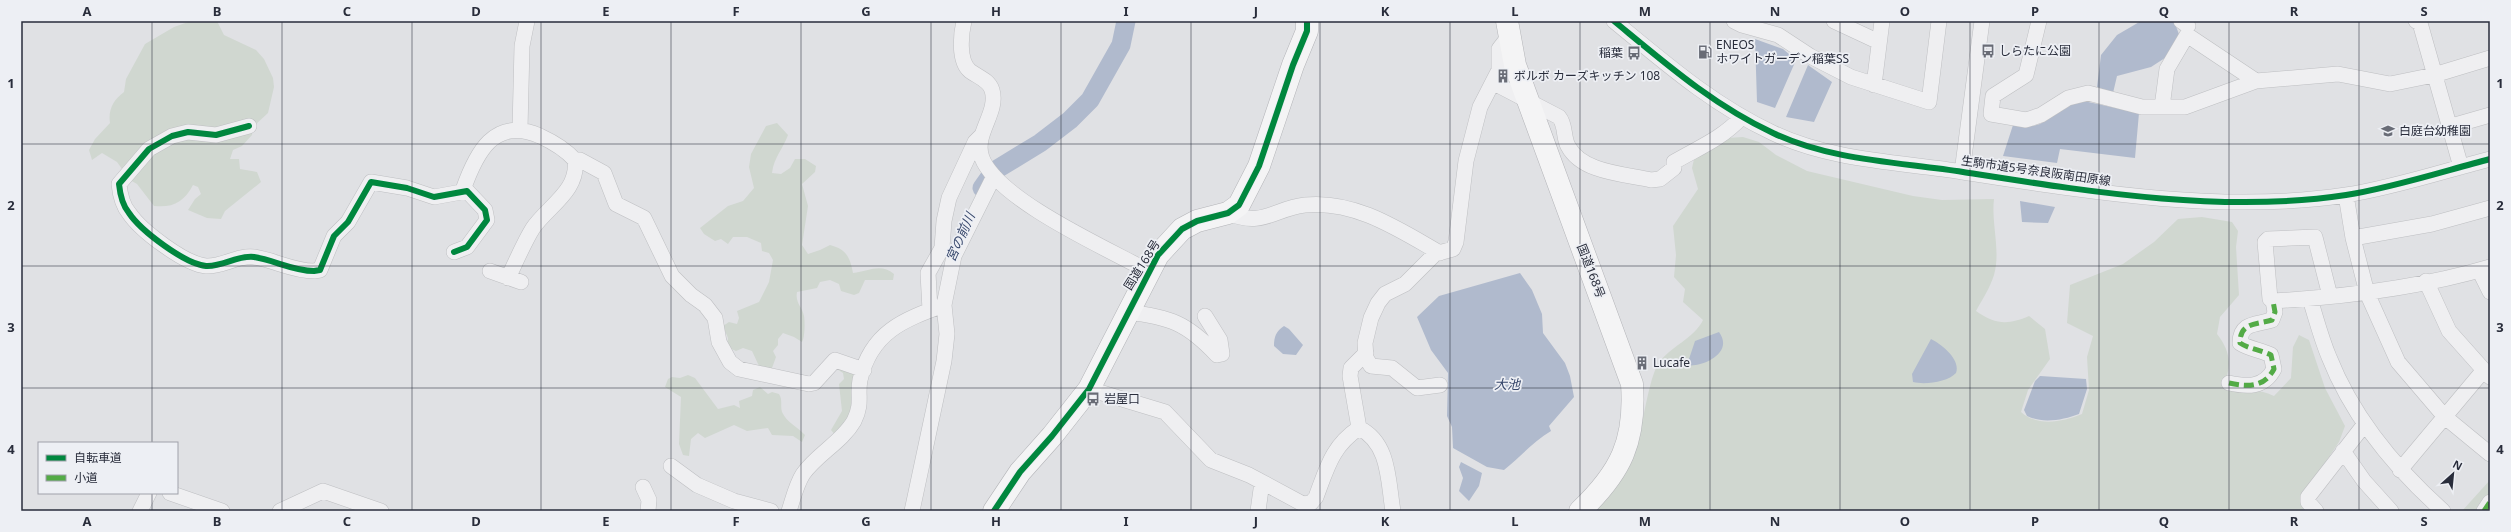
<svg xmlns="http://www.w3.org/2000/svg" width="2511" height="532" font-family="'Noto Sans','Noto Sans JP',sans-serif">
  <rect width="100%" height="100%" fill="#e0e1e4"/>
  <path fill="#d0d7d0" d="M191,21H217L224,35L256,50L264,59L273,78L274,87L268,113L253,127L252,135L242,146L233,150L230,159H239L240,169L257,172L261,182L225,211L221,219L207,218L188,210L195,199L201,194L198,187L193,185C184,202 173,208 154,206L137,184L130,180L117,162L102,153L92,160L89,150L95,139L110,123C108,110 113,100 124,92L126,79L145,44L174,27Z
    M777,123L788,135C783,149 774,157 772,173L781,174L790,168L795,159H805L816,166L815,172L802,184L808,206L802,245L808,254L820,250L830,245C846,249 850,257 853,273C869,271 881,263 894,274L893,280H865L859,293L854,295L841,291L839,284L830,280L820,282L817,288L797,292C795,303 802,306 804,316C805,322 805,337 802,342L794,337L783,333L778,339V345L773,351L776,357L772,368L767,371L759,366L752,351L743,348L736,351L727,347L728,338L723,326L729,322L737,324L739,318L737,311L759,302L769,282L773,260L769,253L762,251L761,243L747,237H733L728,244L721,239L715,241L704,234L700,228L728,206L743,201L754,188L749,167L751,154L766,126Z
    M1743,137L1759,142L1776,155L1807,171L1913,196L1942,200L1994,199C1991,223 2001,251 1994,275C1990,288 1982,300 1976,311C1996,325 2008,325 2029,316L2045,329L2050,359L2028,390L2021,412C2037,427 2063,422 2082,414L2089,390L2087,357L2093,336L2067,323L2070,285L2123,264L2154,242L2178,219L2202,217L2232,222L2238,231L2236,247L2239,295L2220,317L2217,334C2231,352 2232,366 2223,387C2240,390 2259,388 2274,396L2291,378L2293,347L2299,335L2309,340L2325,388L2345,426L2339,442L2300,500L2304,511H1590C1611,490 1631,471 1638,441C1643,423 1649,379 1658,364C1670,346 1694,339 1703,320L1683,302L1685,289L1674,277L1676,255L1673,226L1698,189L1692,168L1695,155L1727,138Z
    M834,367L856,369L858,403L837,437L831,430L842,411L839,384L844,379L843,373Z
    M688,375L695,378L718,409L734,405L740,408L739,401L752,396L753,390L760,387L768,394L772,392L779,394C783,400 780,406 782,412C787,423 797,426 805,435L802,442L793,436L772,435L768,428L747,431L734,425L705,438L698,433L691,439L689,456L683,455L679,444L681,397L665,387L668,379L672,377L680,378Z
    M2490,480V511H2462Z"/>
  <path fill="#b0bacd" d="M2141,21H2174L2180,37L2168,56L2151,67L2117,76L2113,93L2097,87L2101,55L2117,35Z
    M1755,39L1783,49L1796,60L1775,108L1757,102Z
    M1808,65L1832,82L1814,122L1786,117Z
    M2079,100L2139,113L2135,158L2060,149L2057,163L2003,156L2013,125L2033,126L2040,124Z
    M2020,201L2055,207L2048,223L2022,222Z
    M1520,273L1532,290L1542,314L1543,333L1565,363L1570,376L1574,397L1549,426L1551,431C1533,442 1520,457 1504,470L1487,467L1453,448L1452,427L1447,416L1448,373L1431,350L1417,317L1439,296Z
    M1284,326L1289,329L1303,345L1296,355L1283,354L1274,346C1274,337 1276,331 1284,326Z
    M1719,332C1735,354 1700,368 1687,365L1695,341Z
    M1931,339C1941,344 1961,359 1956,373C1948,382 1925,385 1913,382L1912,374Z
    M2040,376L2086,379L2087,389L2079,414C2063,420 2043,424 2027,416L2024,410L2035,381Z
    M1461,462L1482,473L1479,486L1469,501L1459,491L1463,478L1459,467Z"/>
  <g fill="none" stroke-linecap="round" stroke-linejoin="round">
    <path stroke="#b0bacd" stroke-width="19" d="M982,188L994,171L1040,143L1070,120L1090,100L1121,45L1126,21"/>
    <g stroke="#bebfc2" stroke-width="16">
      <path id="minor" d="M964,21C961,34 958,61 970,71C978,77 989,80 992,90C999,113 973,134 982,158C998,200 1108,249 1148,271
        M1614,21C1665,63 1713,105 1773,133C1832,161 1900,162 1963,172C2085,191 2222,214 2346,195C2392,188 2444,171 2490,159
        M1734,21L1742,25L1778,35L1810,56L1851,77L1929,102L1939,21
        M1834,21L1879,42
        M2039,21L2026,75L1993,96L1991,114L2026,120L2041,115L2068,98L2088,93L2142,107H2185L2256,81L2338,74L2390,84L2434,75L2490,58
        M2181,21L2188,26
        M2416,21L2420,23L2461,167
        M1494,83L1559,117C1566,125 1563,137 1568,146C1582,173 1625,174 1651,180L1660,179L1674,168V162C1700,147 1721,139 1742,117
        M1874,85L1882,21
        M2162,107L2167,69L2187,35L2256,81
        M249,126L216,135L188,132L172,136L149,149L119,184C120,194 123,206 129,213C141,231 185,264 206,266C223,267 237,255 254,257C274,260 293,271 314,271L320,270L334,236L348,222L371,182L407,188L434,197L467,191L485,210L487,220L467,247L454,252
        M2448,127L2490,115
        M520,129L522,46L527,21
        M575,160H580L604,173L616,204L644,218L672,276L691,295L705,305L715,318L719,342L730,362L739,369L809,384L814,383L835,360L864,370
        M1962,172L1982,21
        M463,190C476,153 494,116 540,136C553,142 565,149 575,160C579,191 548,206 533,228C523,244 516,262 508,278
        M2346,195L2353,238L2367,293L2398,362L2445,417L2490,454
        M1228,213C1263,228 1275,208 1305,205C1355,200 1398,229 1440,253
        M2353,238L2432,224L2490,208
        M2479,270L2490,292
        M490,271L521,282
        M2426,281L2449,331L2490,377
        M2330,296L2315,237L2268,239L2265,242L2270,299L2273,301C2342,297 2423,287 2490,267
        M2310,299C2316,318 2321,338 2329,357C2353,418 2395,468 2443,511
        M930,310L928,273L942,248L944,221L949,198L975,142L981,136
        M1127,312C1170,317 1187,323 1217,355L1222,354L1220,340L1205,316
        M1366,353L1351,368L1350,376L1359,428C1390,443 1388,482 1393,511
        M2229,383C2247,387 2264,388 2274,369L2271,355C2261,350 2249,349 2240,343C2240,322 2256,325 2272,320L2275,312L2273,301
        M1440,385L1417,388L1392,368L1371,366L1366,358L1365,343L1371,318L1378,303L1385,294L1405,284L1435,254L1453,249L1456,242L1466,161L1480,107L1499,70V49L1509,36
        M1089,389L1165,412L1211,460L1249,475L1303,504L1311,503L1316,497C1327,468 1332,446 1359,428
        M2343,451L2364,481L2391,511
        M671,466L697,485L734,501L771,511
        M2400,470L2483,371
        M643,487L649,500L648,511
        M170,493L222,511
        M140,511L149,493
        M280,511L323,491L381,511
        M789,511C793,499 796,485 803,474C817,454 842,442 854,421C863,403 857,395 860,380C871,332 903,320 944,305L954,256L994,176
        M912,511L944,361L947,334L944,305
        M1258,511L1262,482
        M2316,511L2308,502V497L2364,425
        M2484,511L2490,502"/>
    </g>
    <g stroke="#b3b4b8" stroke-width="23">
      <path id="highway" d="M1507,21L1515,65L1632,384C1636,441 1621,472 1580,511
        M994,511L1020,472L1052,436L1089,389L1158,255L1182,229L1197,221L1228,213L1239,205L1259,166L1293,65L1307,31V21"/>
    </g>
    <use href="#minor" stroke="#efeff1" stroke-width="15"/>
    <use href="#highway" stroke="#f4f4f5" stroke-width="22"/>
    <path stroke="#53ab46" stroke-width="5" stroke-dasharray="10 5" stroke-linecap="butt" d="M2229,383C2247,387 2264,388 2274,369L2271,355C2261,350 2249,349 2240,343C2240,322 2256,325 2272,320L2275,312L2273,301
      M2484,511L2490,502"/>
    <g stroke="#edeff4" stroke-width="8">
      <path id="cycleway" d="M1614,21C1665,63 1713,105 1773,133C1832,161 1900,162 1963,172C2085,191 2222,214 2346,195C2392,188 2444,171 2490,159
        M249,126L216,135L188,132L172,136L149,149L119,184C120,194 123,206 129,213C141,231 185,264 206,266C223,267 237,255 254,257C274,260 293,271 314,271L320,270L334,236L348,222L371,182L407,188L434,197L467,191L485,210L487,220L467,247L454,252
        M994,511L1020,472L1052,436L1089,389L1158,255L1182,229L1197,221L1228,213L1239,205L1259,166L1293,65L1307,31V21"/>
    </g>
    <use href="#cycleway" stroke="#00873e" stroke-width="6"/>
  </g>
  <path fill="none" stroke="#292d3b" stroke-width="1" stroke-opacity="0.55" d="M152,21V443M282,21V511M412,21V511M541,21V511M671,21V511M801,21V511M931,21V511M1061,21V511M1191,21V511M1320,21V511M1450,21V511M1580,21V511M1710,21V511M1840,21V511M1970,21V511M2099,21V511M2229,21V511M2359,21V511M21,144H2490M21,266H2490M21,388H2490M152,493V511"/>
  <defs>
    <g id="bus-bare" transform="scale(1.08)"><path d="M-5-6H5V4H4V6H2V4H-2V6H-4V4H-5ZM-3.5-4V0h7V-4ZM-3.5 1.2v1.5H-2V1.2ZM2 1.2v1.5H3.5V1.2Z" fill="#696c76" stroke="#edeff4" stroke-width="2.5" paint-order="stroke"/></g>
    <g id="fuel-bare" transform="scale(1.08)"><path d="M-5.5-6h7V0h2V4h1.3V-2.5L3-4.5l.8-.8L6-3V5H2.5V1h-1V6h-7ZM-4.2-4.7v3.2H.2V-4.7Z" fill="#696c76" stroke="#edeff4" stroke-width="2.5" paint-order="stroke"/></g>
    <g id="building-bare" transform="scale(1.08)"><path d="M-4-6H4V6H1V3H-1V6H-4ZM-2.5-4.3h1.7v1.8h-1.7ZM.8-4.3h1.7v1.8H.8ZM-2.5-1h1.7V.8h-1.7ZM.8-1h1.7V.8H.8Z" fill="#696c76" stroke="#edeff4" stroke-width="2.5" paint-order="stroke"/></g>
    <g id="school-bare" transform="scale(1.08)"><path d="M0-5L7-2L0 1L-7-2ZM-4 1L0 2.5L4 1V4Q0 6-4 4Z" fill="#696c76" stroke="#edeff4" stroke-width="2.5" paint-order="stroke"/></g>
  </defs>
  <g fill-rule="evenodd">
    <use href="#bus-bare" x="1988" y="51"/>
    <use href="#fuel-bare" x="1705" y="52"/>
    <use href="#bus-bare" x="1634" y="53"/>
    <use href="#building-bare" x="1503" y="76"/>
    <use href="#school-bare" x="2388" y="131"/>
    <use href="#building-bare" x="1642" y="363"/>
    <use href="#bus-bare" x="1093" y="399"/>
  </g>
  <g text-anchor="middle" stroke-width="3.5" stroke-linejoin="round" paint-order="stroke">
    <g font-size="12" fill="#292d3b" stroke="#edeff4" text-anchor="start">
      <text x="1716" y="49">ENEOS<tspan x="1716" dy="14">ホワイトガーデン稲葉SS</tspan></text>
      <text x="1999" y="55">しらたに公園</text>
      <text x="1623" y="57" text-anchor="end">稲葉</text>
      <text x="1514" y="80">ボルボ カーズキッチン 108</text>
      <text x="2399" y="135">白庭台幼稚園</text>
      <text x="1653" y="367">Lucafe</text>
      <text x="1104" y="403">岩屋口</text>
    </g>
    <g font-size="12" fill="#292d3b" stroke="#edeff4">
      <text transform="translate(2036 171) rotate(8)" y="4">生駒市道5号奈良阪南田原線</text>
      <text transform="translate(1142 265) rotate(-58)" y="4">国道168号</text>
      <text transform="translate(1591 271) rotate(69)" y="4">国道168号</text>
    </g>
    <g font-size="13" font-style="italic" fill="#37476b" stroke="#edeff4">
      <text transform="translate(960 237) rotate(-66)" y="5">宮の前川</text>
      <text x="1507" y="389">大池</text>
    </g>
  </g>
  <rect width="2511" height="532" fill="none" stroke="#edeff4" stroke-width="44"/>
  <rect x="38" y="442" width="140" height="52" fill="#edeff4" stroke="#9fa1aa"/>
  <rect x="46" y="455" width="20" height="6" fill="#00873e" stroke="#9fa1aa"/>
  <text x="74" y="462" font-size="12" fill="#292d3b">自転車道</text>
  <rect x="46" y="475" width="20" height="6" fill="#53ab46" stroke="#9fa1aa"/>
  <text x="74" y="482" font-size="12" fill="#292d3b">小道</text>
  <g transform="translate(2453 474) rotate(27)" stroke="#edeff4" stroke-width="3" paint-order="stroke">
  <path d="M0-3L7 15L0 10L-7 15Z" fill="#292d3b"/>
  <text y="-6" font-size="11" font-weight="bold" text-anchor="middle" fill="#292d3b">N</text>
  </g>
  <rect x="22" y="22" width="2467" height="488" fill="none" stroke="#292d3b" stroke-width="1.5"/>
  <g font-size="13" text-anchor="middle" font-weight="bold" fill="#292d3b">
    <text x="87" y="16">A</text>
    <text x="217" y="16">B</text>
    <text x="347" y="16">C</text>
    <text x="476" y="16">D</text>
    <text x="606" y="16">E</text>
    <text x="736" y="16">F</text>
    <text x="866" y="16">G</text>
    <text x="996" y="16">H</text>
    <text x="1126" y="16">I</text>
    <text x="1256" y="16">J</text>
    <text x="1385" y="16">K</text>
    <text x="1515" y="16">L</text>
    <text x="1645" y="16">M</text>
    <text x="1775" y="16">N</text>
    <text x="1905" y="16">O</text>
    <text x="2035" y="16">P</text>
    <text x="2164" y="16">Q</text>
    <text x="2294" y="16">R</text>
    <text x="2424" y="16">S</text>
    <text x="11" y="88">1</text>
    <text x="2500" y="88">1</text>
    <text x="11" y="210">2</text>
    <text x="2500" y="210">2</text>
    <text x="11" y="332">3</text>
    <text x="2500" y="332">3</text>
    <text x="11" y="454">4</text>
    <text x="2500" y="454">4</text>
    <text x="87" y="526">A</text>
    <text x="217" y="526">B</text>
    <text x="347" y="526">C</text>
    <text x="476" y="526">D</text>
    <text x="606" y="526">E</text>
    <text x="736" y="526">F</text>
    <text x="866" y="526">G</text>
    <text x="996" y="526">H</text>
    <text x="1126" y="526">I</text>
    <text x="1256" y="526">J</text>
    <text x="1385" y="526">K</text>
    <text x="1515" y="526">L</text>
    <text x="1645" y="526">M</text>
    <text x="1775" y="526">N</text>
    <text x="1905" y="526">O</text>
    <text x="2035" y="526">P</text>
    <text x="2164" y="526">Q</text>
    <text x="2294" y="526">R</text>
    <text x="2424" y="526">S</text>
  </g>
</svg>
